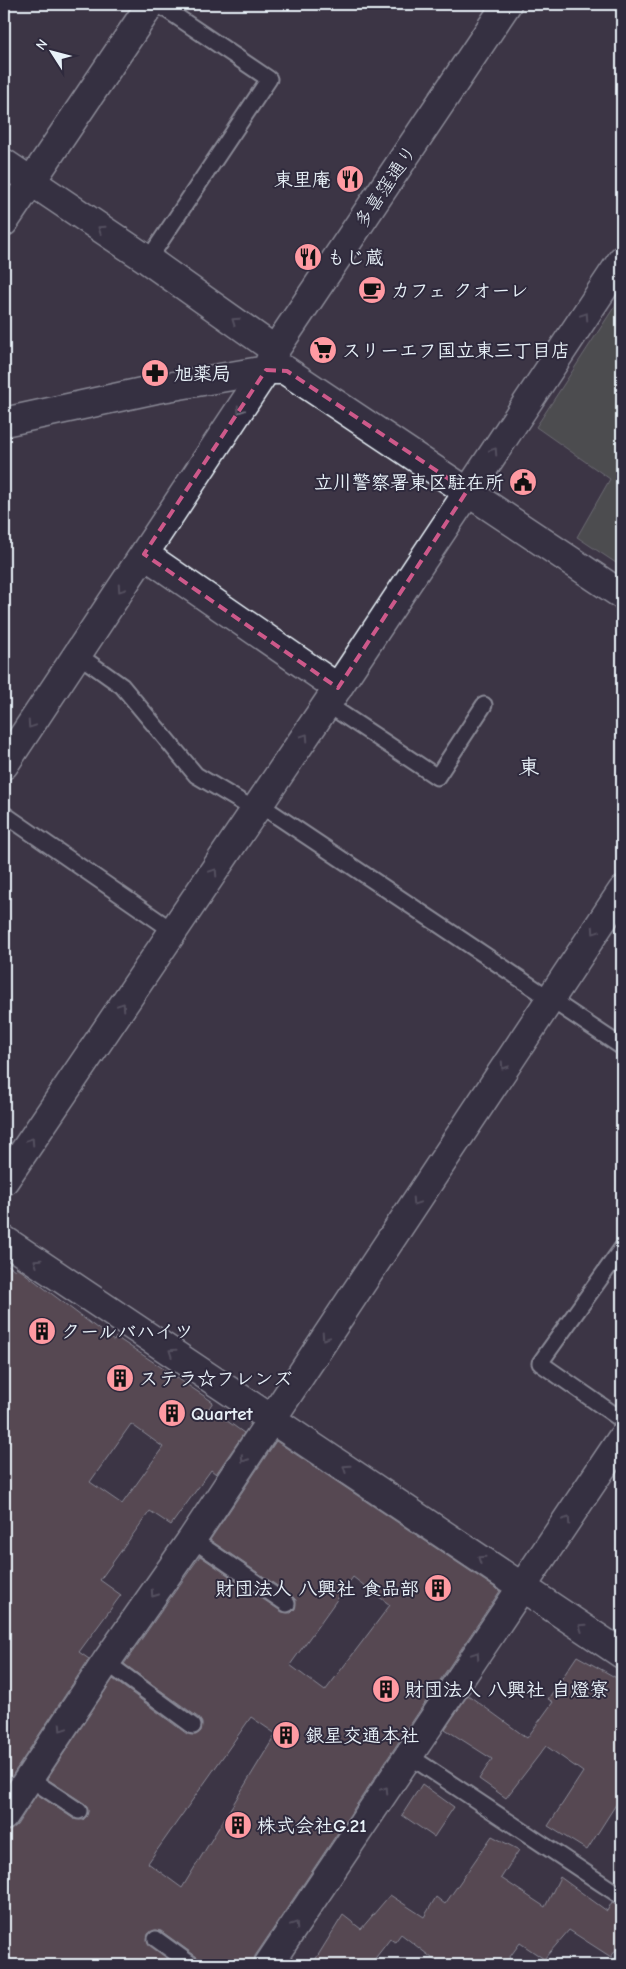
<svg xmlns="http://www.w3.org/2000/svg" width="626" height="1969" font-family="'Comic Neue','Klee One',sans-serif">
  <rect width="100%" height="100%" fill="#3d3545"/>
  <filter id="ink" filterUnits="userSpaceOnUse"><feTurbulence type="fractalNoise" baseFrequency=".02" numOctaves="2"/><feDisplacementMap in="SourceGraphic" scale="10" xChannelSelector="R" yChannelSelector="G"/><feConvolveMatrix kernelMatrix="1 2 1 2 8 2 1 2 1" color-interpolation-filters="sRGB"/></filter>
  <g filter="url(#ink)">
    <path fill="#61685b" stroke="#a4acaa" d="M622,295V567L577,537L610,479L536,427Z"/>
    <path fill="#766163" stroke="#e8f1f8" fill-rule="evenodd" d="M4,1262L15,1270L16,1267L19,1269L114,1341L116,1337L213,1402L209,1408L244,1433L216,1474L211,1470L171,1525L150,1511L100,1580L121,1595L79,1652L89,1659L4,1788ZM131,1424L163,1447L122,1504L90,1482Z
      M276,1441L500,1591L255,1956L253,1965H201L197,1957L161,1931L156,1930L148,1934V1943L176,1965H4V1832L11,1830L17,1825L37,1794L74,1819L83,1820L86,1817L88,1811L85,1804L47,1779L113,1679L187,1734L196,1735L201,1731L202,1723L199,1718L124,1664L200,1556L282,1612L291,1613L295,1609L296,1600L292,1596L210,1540ZM353,1577L390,1605L325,1691L290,1665ZM251,1717L276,1734L182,1888L148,1863Z
      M577,1656L622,1681V1795L587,1850L548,1826L583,1772L546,1746L506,1798L479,1779L492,1759L445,1729L468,1695L527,1738L553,1702L548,1699Z
      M422,1784L454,1807L434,1837L402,1815Z
      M492,1836L519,1850L501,1878L545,1907L560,1877L607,1911L612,1902L622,1906V1941L611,1957L569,1930L544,1959L520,1943L504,1965H441L401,1934L395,1942L390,1939L370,1965H312L343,1915L361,1929L390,1895L424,1917L436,1897L445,1904Z"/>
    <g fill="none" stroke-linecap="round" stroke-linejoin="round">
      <g stroke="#e8f1f8" stroke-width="19">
        <path id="lane" d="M148,260L269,79L158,4
          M77,654L122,686L196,775L255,810
          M327,704L437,777L484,705
          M259,804L622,1047
          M4,814L173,931
          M622,1248L540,1363L622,1420
          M192,1539L287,1604
          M106,1662L193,1726
          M408,1755L622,1897
          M29,1778L79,1811
          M156,1939L192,1965"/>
      </g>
      <g stroke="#e8f1f8" stroke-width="31">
        <path id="street" d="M4,163L148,260L275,350
          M4,222L151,4
          M144,554L338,688
          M4,765L266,370
          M4,1181L327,704L622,260
          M4,1240L622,1654
          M4,1816L106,1662L192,1539L622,891
          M268,1965L622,1438"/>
      </g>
      <g stroke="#e8f1f8" stroke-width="31">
        <path id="secondary" d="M266,370L275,350L507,4
          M4,422L156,389L266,370H285L622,595"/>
      </g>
      <use href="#lane" stroke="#2f2a3d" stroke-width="15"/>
      <use href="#street" stroke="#2f2a3d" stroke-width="28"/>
      <use href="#secondary" stroke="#2f2a3d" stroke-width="28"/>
    </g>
    <defs><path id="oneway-chevron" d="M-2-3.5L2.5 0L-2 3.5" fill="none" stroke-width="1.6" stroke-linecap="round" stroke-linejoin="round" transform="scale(1.25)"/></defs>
    <g stroke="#70707e">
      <use href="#oneway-chevron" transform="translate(101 229) rotate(-146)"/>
      <use href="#oneway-chevron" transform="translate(585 316) rotate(-56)"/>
      <use href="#oneway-chevron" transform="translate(235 321) rotate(-145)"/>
      <use href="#oneway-chevron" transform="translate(240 410) rotate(124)"/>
      <use href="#oneway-chevron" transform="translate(494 451) rotate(-56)"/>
      <use href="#oneway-chevron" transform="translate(121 589) rotate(124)"/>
      <use href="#oneway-chevron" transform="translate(31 725) rotate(124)"/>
      <use href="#oneway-chevron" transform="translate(305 737) rotate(-56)"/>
      <use href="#oneway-chevron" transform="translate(214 872) rotate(-56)"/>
      <use href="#oneway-chevron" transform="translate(595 931) rotate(124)"/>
      <use href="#oneway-chevron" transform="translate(122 1006) rotate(-56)"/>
      <use href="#oneway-chevron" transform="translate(504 1066) rotate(124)"/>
      <use href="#oneway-chevron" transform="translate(31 1141) rotate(-56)"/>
      <use href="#oneway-chevron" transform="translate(415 1202) rotate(124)"/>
      <use href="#oneway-chevron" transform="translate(37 1262) rotate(-146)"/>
      <use href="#oneway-chevron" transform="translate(325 1337) rotate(124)"/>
      <use href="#oneway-chevron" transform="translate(172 1352) rotate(-146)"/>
      <use href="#oneway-chevron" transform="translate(244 1459) rotate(123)"/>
      <use href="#oneway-chevron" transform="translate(346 1468) rotate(-146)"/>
      <use href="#oneway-chevron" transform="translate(567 1520) rotate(-56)"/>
      <use href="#oneway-chevron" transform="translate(481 1559) rotate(-146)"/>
      <use href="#oneway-chevron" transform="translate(154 1594) rotate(125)"/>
      <use href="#oneway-chevron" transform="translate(582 1627) rotate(-146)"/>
      <use href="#oneway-chevron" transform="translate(476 1655) rotate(-56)"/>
      <use href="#oneway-chevron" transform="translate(62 1728) rotate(124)"/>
      <use href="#oneway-chevron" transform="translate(385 1790) rotate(-56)"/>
      <use href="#oneway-chevron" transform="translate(295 1925) rotate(-56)"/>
    </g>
  </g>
  <path d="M0 0H626V1969H0ZM266,370L287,371L467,491L338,688L144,554Z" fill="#3d3545" fill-opacity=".55" fill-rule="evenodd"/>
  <path fill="none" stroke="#cd598a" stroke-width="4" stroke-dasharray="10 6" stroke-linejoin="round" d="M266,370L287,371L467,491L338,688L144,554Z"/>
  <defs>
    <g id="restaurant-disc" transform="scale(1.4375)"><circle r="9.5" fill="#ff9aa2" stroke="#2f2a3d"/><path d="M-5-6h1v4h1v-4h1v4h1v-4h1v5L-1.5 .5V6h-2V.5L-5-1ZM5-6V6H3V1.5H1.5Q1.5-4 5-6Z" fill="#111"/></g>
    <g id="cafe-disc" transform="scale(1.4375)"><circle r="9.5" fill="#ff9aa2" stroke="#2f2a3d"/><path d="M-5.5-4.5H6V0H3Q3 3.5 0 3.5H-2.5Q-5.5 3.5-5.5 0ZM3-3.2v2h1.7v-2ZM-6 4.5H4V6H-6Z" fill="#111"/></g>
    <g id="supermarket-disc" transform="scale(1.4375)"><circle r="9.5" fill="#ff9aa2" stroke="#2f2a3d"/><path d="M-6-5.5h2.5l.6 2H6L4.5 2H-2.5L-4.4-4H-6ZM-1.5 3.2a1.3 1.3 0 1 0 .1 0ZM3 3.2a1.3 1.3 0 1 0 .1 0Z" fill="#111"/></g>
    <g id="pharmacy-disc" transform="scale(1.4375)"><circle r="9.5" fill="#ff9aa2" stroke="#2f2a3d"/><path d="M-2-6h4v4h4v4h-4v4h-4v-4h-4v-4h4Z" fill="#111"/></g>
    <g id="civic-disc" transform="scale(1.4375)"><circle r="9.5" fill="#ff9aa2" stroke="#2f2a3d"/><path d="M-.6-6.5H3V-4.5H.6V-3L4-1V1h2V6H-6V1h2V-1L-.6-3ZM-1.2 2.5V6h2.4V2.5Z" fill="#111"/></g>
    <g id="building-disc" transform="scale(1.4375)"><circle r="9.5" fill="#ff9aa2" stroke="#2f2a3d"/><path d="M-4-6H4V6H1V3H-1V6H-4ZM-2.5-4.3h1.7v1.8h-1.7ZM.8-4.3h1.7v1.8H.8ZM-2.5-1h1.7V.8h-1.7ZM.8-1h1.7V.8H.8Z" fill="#111"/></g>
  </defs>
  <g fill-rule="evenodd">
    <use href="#restaurant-disc" x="350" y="179"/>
    <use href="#restaurant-disc" x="308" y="257"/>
    <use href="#cafe-disc" x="372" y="290"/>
    <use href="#supermarket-disc" x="323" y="350"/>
    <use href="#pharmacy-disc" x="155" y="373"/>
    <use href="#civic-disc" x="523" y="482"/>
    <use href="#building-disc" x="42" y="1331"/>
    <use href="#building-disc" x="120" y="1378"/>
    <use href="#building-disc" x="172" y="1413"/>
    <use href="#building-disc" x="438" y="1588"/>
    <use href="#building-disc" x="386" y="1689"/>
    <use href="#building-disc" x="286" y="1735"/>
    <use href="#building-disc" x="238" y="1825"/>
  </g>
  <g text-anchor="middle" stroke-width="4" stroke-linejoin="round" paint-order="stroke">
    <g font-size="19" font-weight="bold" fill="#e8f1f8" stroke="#2f2a3d" text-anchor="start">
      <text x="331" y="186" text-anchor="end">東里庵</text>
      <text x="327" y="264">もじ蔵</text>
      <text x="391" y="297">カフェ クオーレ</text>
      <text x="342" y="357">スリーエフ国立東三丁目店</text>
      <text x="174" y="380">旭薬局</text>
      <text x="504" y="489" text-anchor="end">立川警察署東区駐在所</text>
      <text x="61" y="1338">クールバハイツ</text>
      <text x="139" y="1385">ステラ☆フレンズ</text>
      <text x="191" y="1420">Quartet</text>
      <text x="419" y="1595" text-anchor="end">財団法人 八興社 食品部</text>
      <text x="405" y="1696">財団法人 八興社 自燈寮</text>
      <text x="305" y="1742">銀星交通本社</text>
      <text x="257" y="1832">株式会社G.21</text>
    </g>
    <g font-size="19" fill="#e8f1f8" stroke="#2f2a3d">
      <text transform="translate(385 186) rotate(-56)" y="7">多喜窪通り</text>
    </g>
    <g font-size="21" font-weight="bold" fill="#e8f1f8" stroke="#2f2a3d">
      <text x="529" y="774">東</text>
    </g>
  </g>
  <rect width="626" height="1969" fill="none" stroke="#2f2a3d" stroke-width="20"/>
  <rect x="10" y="10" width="606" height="1949" fill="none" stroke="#e8f1f8" stroke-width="2" filter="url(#ink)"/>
  <g transform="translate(52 52) rotate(306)" stroke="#2f2a3d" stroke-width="4" paint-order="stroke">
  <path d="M0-4L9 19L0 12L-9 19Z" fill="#e8f1f8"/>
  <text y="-8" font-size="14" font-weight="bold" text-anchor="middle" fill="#e8f1f8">N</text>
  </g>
</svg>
